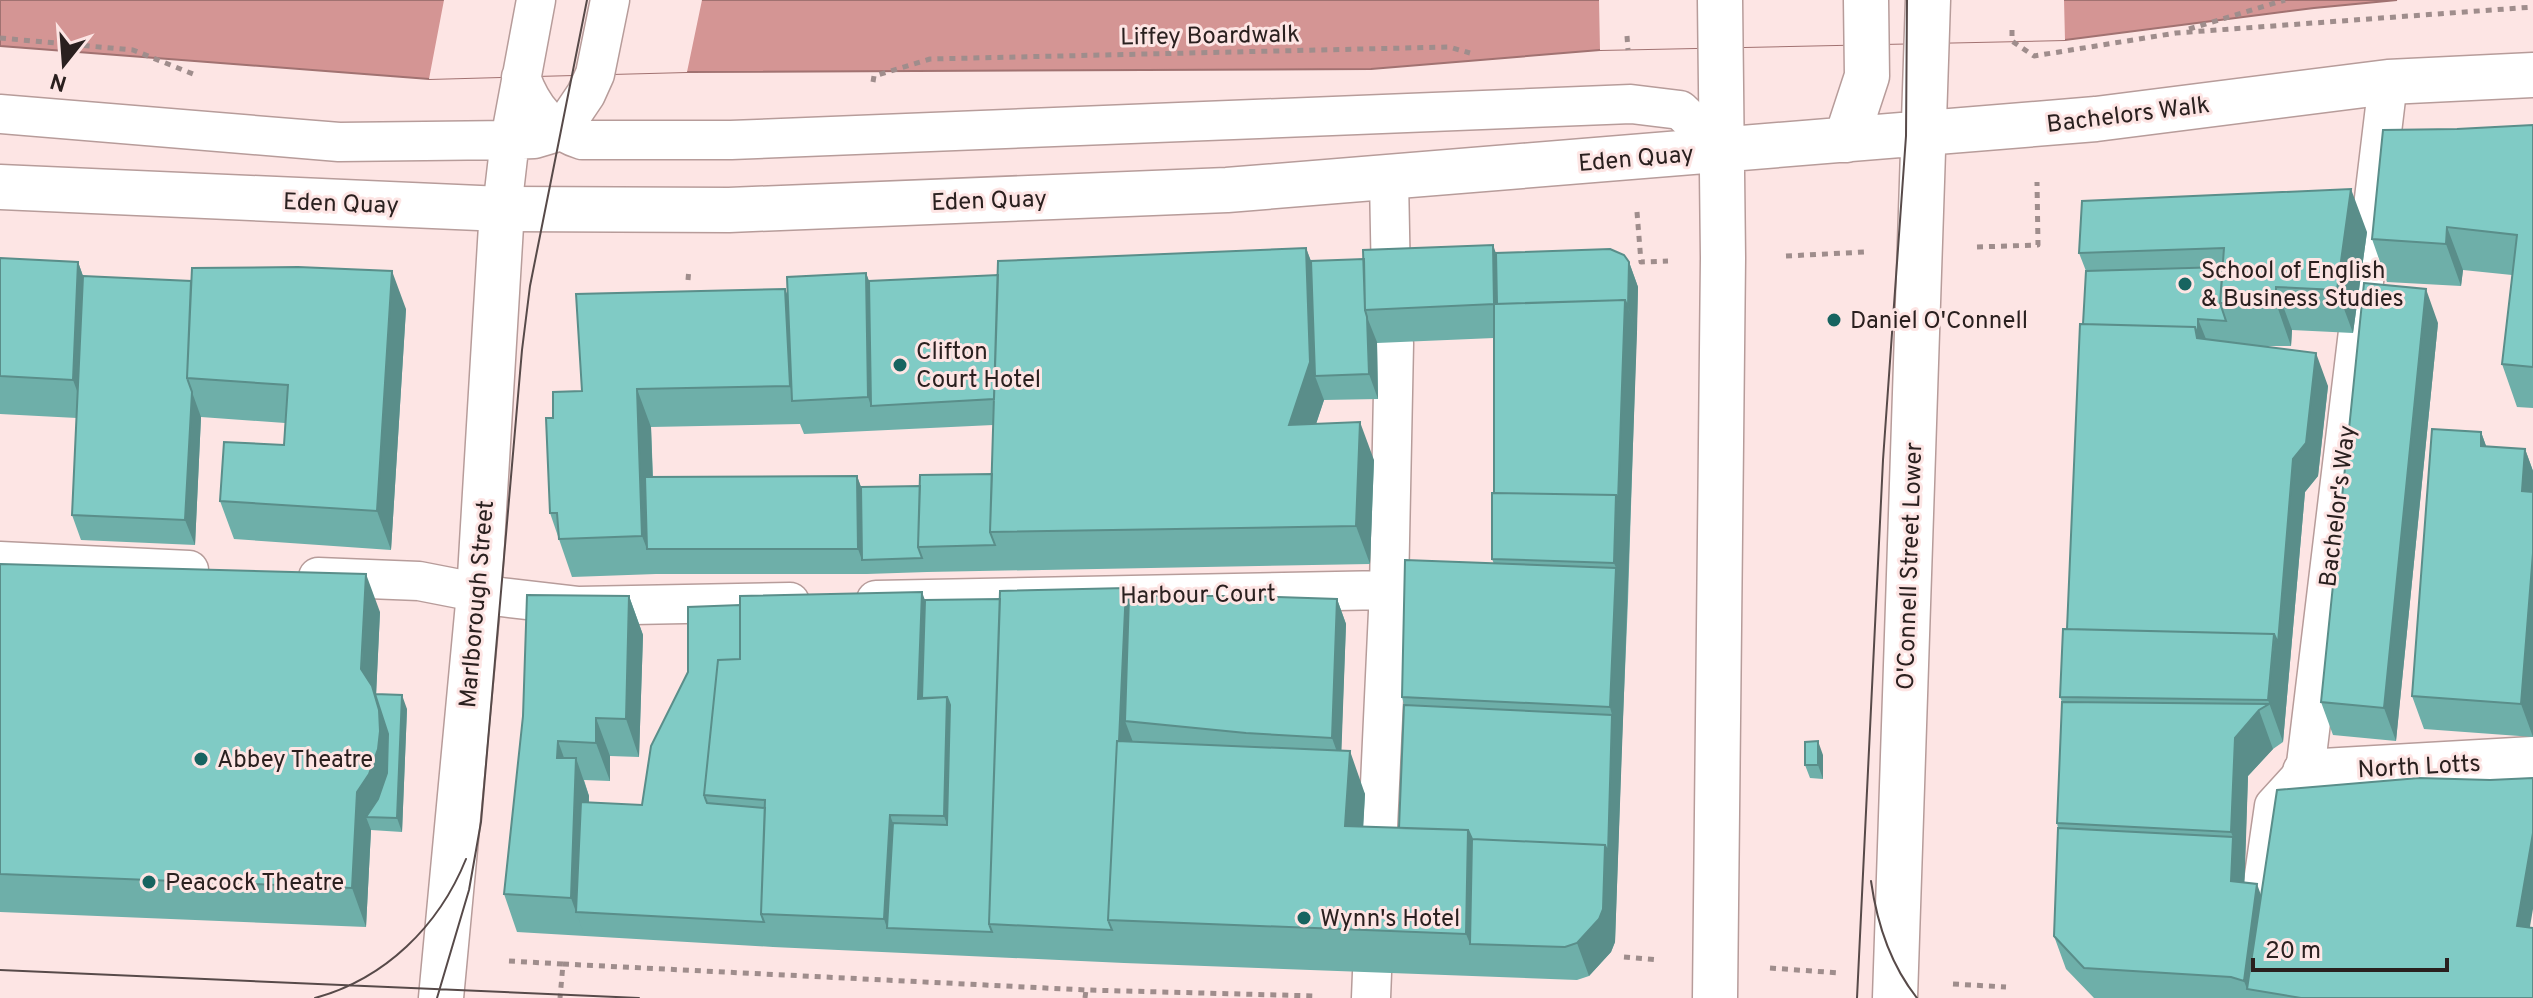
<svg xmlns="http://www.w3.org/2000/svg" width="2533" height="998" font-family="Overpass,sans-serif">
  <rect width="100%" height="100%" fill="#fde5e4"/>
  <path fill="#d49594" stroke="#a17271" stroke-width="2" d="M0,0H2397L2314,8L2065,40L1600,50L1371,69L687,72L429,79L0,46Z"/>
  <path fill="#fde5e4" d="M444,0H702L687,72L429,79Z
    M1599,0H2064L2065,40L1600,50Z"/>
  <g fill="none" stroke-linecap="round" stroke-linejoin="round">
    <g stroke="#b79c9a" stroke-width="41">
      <path id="lane" d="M521,77C532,108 550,130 582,140H731L1631,104L1680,110L1722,150
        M0,114L339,142L510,140L534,139L561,131
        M561,131L586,94L595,74L610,0
        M1389,179L1391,283
        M502,209L510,140L536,0
        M0,561L189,570
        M318,577L419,581L501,597L579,606L790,602
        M876,600L1389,590
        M1376,870L1389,590L1394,343
        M2258,917L2274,806L2305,772L2388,82
        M1371,998L1372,973"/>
    </g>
    <g stroke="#b79c9a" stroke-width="47">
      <path id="street" d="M2305,772L2533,759
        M441,998L479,593L502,209"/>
    </g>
    <g stroke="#b79c9a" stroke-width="47">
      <path id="secondary" d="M1846,140L1867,76L1866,0
        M0,187L502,209L729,210L1227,190L2096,119L2388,82L2533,75
        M1715,998L1723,258L1720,0
        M1895,998L1928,0"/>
    </g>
    <path stroke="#9f8d8c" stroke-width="5" stroke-dasharray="6 6" stroke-linecap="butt" d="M2189,29L2285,0
      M2012,30V41L2034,56L2176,33L2533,7
      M1627,36L1628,50
      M0,38L133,50L193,74
      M873,82L874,76L930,59L1449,47L1470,53
      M1637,212L1641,262L1668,261
      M1977,247L2038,245L2037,182
      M1786,256L1865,252
      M688,280L689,268
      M1624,957L1659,960
      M509,961L563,964L560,998
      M563,964L1086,990L1317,996
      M1770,968L1840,973
      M1953,984L2006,987
      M1085,998L1086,990"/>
    <use href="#lane" stroke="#fff" stroke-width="38"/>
    <use href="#street" stroke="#fff" stroke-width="44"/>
    <use href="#secondary" stroke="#fff" stroke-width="44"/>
    <path stroke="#574a49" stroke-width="2" d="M1871,881C1877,924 1890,964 1917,998
      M0,970L639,998
      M315,998C385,979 439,926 466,859
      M437,998L469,890L481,822L522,350L530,286L587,0
      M1857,998L1883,460L1906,136L1907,0"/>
  </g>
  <path fill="#6eafa9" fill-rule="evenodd" d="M2533,125V408L2517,407L2502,364L2512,275L2463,270L2461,286L2387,282L2372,239L2457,129Z
    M2367,232L2353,333L2292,330L2291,346H2254L2328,386L2318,476L2305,492L2283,742L2273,749L2248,776L2244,883L2261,895L2530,928L2533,998H2094L2066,969L2054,936L2058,828L2057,823L2062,702L2060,697L2067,629L2086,271L2079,253Z
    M1306,248L1311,261L1496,253L1629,262L1638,287L1628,601L1622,740L1615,942L1611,952L1589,976L1577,980L1124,963L773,947L517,932L504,894L523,716L629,596L643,635L639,757L610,756V781L584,780L589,796V803L642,805L925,600L1000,599L1126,588L1129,596L1337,599L1346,624L1341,751L1365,794L1363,826L1399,828L1404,705L1402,697L1494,564L1492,559L1494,493V338L1377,343V342L1378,399L1324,400L1316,424L1374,460L1370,564L927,572L867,574H656L572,577L550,513L553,418L582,391L785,289L787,294L866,273L869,281L998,275ZM800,424L804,434L993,425L992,474L920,486L861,487L857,476L653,477L651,427Z
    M0,258L78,262L83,276L406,309L391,550L234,539L220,501L284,445L285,423L201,417L195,545L81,540L72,515L77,418L0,414Z
    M2438,323L2396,741L2333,735L2321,702Z
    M2481,432L2486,446L2525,449L2533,471V737L2424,729L2412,696Z
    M0,564L380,612L376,694L407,709L402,832L371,830L366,927L0,912Z
    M1823,755V779L1810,778L1805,765Z"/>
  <path fill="#5a8e8a" d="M2351,189L2367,232L2353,333L2337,290Z
    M2447,227L2463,270L2461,286L2446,244Z
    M1493,245L1505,278L1506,312L1494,304Z
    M1306,248L1320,286L1315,376L1324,400L1303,463L1289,425Z
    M78,262L92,301L87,418L73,380Z
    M1629,262L1638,287L1637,333L1628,308Z
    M392,271L406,309L391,550L377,511Z
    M866,273L878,306L871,406L868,397Z
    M2276,287L2292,330L2291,346L2276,303Z
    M785,289L799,327L795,401L790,386Z
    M2426,289L2438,323L2396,741L2384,708Z
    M1625,300L1637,333L1615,942L1611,952L1589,976L1577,943L1605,845L1612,715L1610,707L1616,568L1614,563L1616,495Z
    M1367,317L1377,342L1378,399L1369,374Z
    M2198,319L2208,344L2197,338L2195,327Z
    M2316,353L2328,386L2318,476L2305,492L2283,742L2268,700L2293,459Z
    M637,389L651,427L655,549H647L642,536Z
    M192,392L201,417L195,545L185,520Z
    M1360,422L1374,460L1370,564L1356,526Z
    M2481,432L2493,465L2481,446Z
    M2525,449L2533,471V522L2522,491Z
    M857,476L866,501L862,560L858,549Z
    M2533,553V737L2521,704Z
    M366,574L380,612L376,697L393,748L392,787L366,817L371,830L366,927L352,888Z
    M1126,588L1138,621L1125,721L1133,742L1112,920Z
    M922,592L934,625L931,706L918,699Z
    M629,596L643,635L639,757L626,719Z
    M1337,599L1346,624L1341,763L1332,738Z
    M402,695L407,709L402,832L397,818Z
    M947,697L959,730L956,849L944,816Z
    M2259,710L2273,749L2248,776L2245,870L2231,832L2235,738Z
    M596,718L610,756V781L596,743Z
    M558,741L572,780L557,758Z
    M1818,741L1823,755V779L1818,765Z
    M1350,751L1365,794L1361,869L1345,826Z
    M576,758L589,796L585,912H576L585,937L571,898Z
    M890,815L902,848L887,928L884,919Z
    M1468,830L1484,872L1470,944L1466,934Z
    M2533,833V909L2526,950L2517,926Z
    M2233,837L2245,870L2243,914L2231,881Z
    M2257,884L2269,917L2247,989L2244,981Z"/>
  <path fill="#80cbc5" stroke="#5a8e8a" stroke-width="2" d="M2533,125V367L2502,364L2517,235L2447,227L2446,244L2372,239L2383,130L2457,129Z
    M2351,189L2337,290L2276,287V303H2220L2224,248L2079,253L2082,201Z
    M1493,245L1494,304L1625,300L1618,501L1616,495L1494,493V304L1365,310L1363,250Z
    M1306,248L1310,362L1289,425L1360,422L1356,526L990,532L998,261Z
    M1610,249L1624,255L1629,262L1628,308L1625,300L1497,304L1496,253Z
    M0,258L78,262L73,380L0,376Z
    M1364,259L1365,310L1367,317L1369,374L1315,376L1311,261Z
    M298,267L392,271L377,511L220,501L224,442L284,445L288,385L187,378L192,268Z
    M2223,267L2220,303L2226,321L2198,319V335L2195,327L2083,324L2086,271Z
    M866,273L868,397L792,401L787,277Z
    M998,275L994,399L871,406L869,281Z
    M83,276L191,281L187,378L192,392L185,520L72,515Z
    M2364,283L2426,289L2384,708L2321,702Z
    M785,289L790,386L637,389L642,536L559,539L557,513H550L546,418H553V392L582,391L576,294Z
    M2080,324L2195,327L2197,338L2316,353L2306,443L2293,459L2278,643L2274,634L2067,629Z
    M2432,429L2481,432V446L2525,449L2522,491L2533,492V553L2521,704L2412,696Z
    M992,474L990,532L995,545L918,547L920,475Z
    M857,476L858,549H647L645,477Z
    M920,486L918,547L922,558L862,560L861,487Z
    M1492,493L1616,495L1614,563L1492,559Z
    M1405,560L1616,568L1610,707L1402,697Z
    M0,564L366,574L361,669L372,686L379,710L380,731L378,749L369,774L357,792L352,888L0,874Z
    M1126,588L1119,741H1117L1108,920L1112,930L989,924L1000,591Z
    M922,592L918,699L947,697L944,816L890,815L884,919L761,914L765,800L704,795L718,660L740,659V596Z
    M527,595L629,596L626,719L596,718V743L558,741L557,758H576L571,898L504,894L523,716Z
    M1129,596H1252L1337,599L1332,738L1246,733L1125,721Z
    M1000,599L989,924L992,932L887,928L893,823L947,825L950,705L947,697L922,698L925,600Z
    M740,605V659L718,660L704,795L707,803L765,808L761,914L764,922L576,912L581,802L642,805L651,746L688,672V607Z
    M2063,629L2274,634L2268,700L2060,697Z
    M375,694L402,695L397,818L366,817L378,799L387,773L388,734Z
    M2062,702L2269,704L2259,710L2235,738L2231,832L2057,823Z
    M1404,705L1612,715L1608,853L1605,845L1472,839L1468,830L1399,828Z
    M1117,741L1350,751L1345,826L1468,830L1466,934L1108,920Z
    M1818,741V765H1805V742Z
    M2419,778L2490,780L2533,778V833L2517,926L2533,928V998H2301L2247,989L2277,790Z
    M2058,828L2233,837L2231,881L2257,884L2244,981L2231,977L2084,968L2054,936Z
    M1472,839L1605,845L1603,909L1599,919L1577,943L1565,947L1470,944Z"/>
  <g fill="#176460" stroke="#fde5e4" stroke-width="3">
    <circle cx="2185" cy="284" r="8"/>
    <circle cx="1834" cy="320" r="8"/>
    <circle cx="900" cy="365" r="8"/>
    <circle cx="201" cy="759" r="8"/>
    <circle cx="149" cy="882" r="8"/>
    <circle cx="1304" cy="918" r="8"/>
  </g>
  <g text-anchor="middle" stroke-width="6" stroke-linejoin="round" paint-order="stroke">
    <g font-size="24" fill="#2a201f" stroke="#fde5e4">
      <text transform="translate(1210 35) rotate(-1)" y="8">Liffey Boardwalk</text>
      <text transform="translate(2128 114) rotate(-7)" y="8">Bachelors Walk</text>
      <text transform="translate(1636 158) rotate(-5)" y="8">Eden Quay</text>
      <text transform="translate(989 200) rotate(-2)" y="8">Eden Quay</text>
      <text transform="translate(341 203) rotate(2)" y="8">Eden Quay</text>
      <text transform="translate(2337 506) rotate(-83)" y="8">Bachelor's Way</text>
      <text transform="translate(1909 566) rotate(-88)" y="8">O'Connell Street Lower</text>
      <text transform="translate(1198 594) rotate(-1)" y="8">Harbour Court</text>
      <text transform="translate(476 604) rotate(-85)" y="8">Marlborough Street</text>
      <text transform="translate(2419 766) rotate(-3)" y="8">North Lotts</text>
    </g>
    <g font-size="24" fill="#2a201f" stroke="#fde5e4" text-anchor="start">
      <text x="2201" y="278">School of English<tspan x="2201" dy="28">&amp; Business Studies</tspan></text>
      <text x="1850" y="328">Daniel O'Connell</text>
      <text x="916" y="359">Clifton<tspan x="916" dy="28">Court Hotel</tspan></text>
      <text x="217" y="767">Abbey Theatre</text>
      <text x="165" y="890">Peacock Theatre</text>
      <text x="1320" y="926">Wynn's Hotel</text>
    </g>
  </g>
  <g transform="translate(64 64) rotate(197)" stroke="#fde5e4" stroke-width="6" paint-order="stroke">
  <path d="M0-6L14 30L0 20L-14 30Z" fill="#2a201f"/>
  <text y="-12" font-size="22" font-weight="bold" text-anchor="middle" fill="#2a201f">N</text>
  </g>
  <path d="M2253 958v12h194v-12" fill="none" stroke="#2a201f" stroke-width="4"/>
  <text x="2265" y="958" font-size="24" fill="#2a201f" stroke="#fde5e4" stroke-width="6" paint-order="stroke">20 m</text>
</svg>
